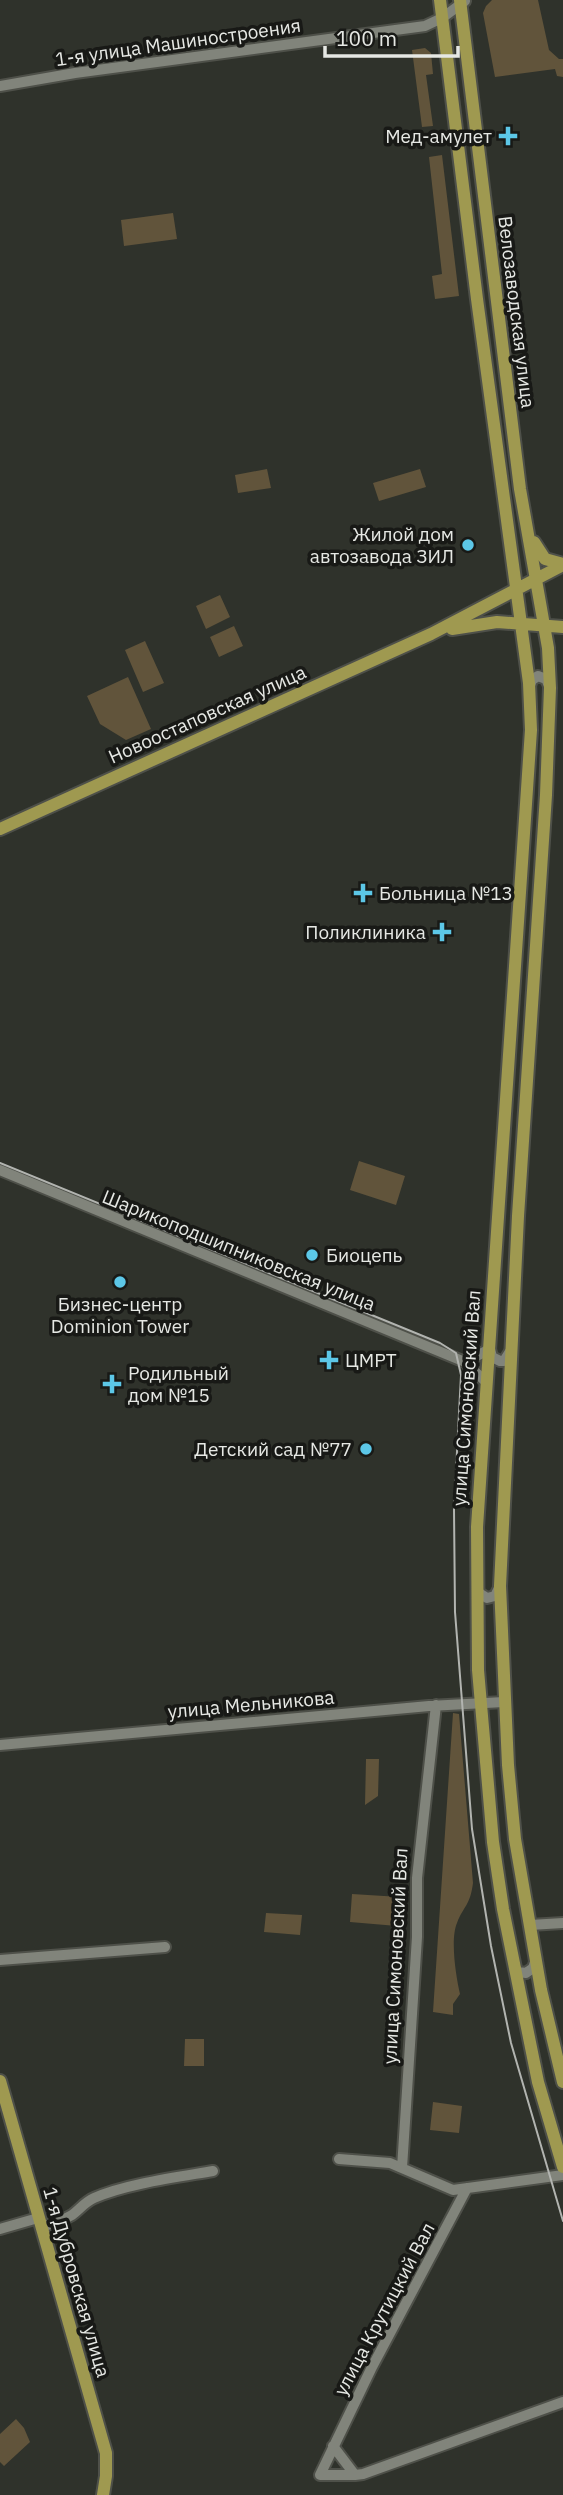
<svg xmlns="http://www.w3.org/2000/svg" width="563" height="2495" font-family="'IBM Plex Sans',sans-serif">
  <rect width="100%" height="100%" fill="#2f322b"/>
  <path fill="#61543b" d="M492,0H538L549,50L559,59H563V77L557,76L555,69L495,77L483,13L486,6Z
    M425,48L431,53L433,74L426,75L433,126L422,127L412,50Z
    M442,155L459,296L435,299L432,276L442,274L429,157Z
    M173,213L177,239L124,246L121,220Z
    M267,469L271,488L238,493L235,475Z
    M420,469L426,487L379,501L373,483Z
    M220,595L230,617L206,629L196,606Z
    M234,626L243,646L219,657L210,637Z
    M145,641L164,683L143,692L125,650Z
    M128,677L151,729L126,740L100,724L87,696Z
    M359,1161L405,1176L396,1205L350,1190Z
    M453,1713L459,1714L473,1883C470,1906 464,1905 457,1923C450,1939 456,1977 460,1994L453,2004V2015L433,2012Z
    M366,1759H379L378,1796L365,1805Z
    M352,1894L400,1897L397,1926L350,1922Z
    M266,1913L302,1915L300,1935L264,1932Z
    M185,2039H204V2066H184Z
    M433,2102L462,2106L459,2133L430,2130Z
    M16,2419L24,2428L30,2442L4,2466L0,2462V2434Z"/>
  <g fill="none" stroke-linecap="round" stroke-linejoin="round">
    <g stroke="#4e5049" stroke-width="14">
      <path id="minor" d="M0,86L75,73L425,26L442,18L465,1
        M529,688L532,680L538,676L546,679L550,688
        M0,1170L465,1362L487,1383
        M465,1362L490,1349L492,1357L500,1361H504L511,1350
        M477,1586L479,1593L487,1598L495,1596L500,1586
        M0,1745L429,1706L504,1702
        M530,1925L563,1923
        M0,1960L165,1947
        M514,1966L518,1972L526,1973L533,1968L536,1959
        M339,2159L390,2163L453,2190L563,2175
        M402,2168L417,1937V1878L436,1705
        M41,2227C51,2224 62,2221 72,2215C80,2209 85,2202 94,2198C125,2184 178,2177 213,2171
        M0,2229L38,2218
        M333,2446L355,2475L363,2474L563,2402
        M355,2475H320L371,2369L467,2188"/>
    </g>
    <g stroke="#4e5049" stroke-width="16">
      <path id="major" d="M440,0L477,299L529,683L531,730L477,1527L478,1670L493,1842L503,1909L538,2082L563,2167
        M460,0L520,489L548,648L550,688L546,795L518,1216L500,1586L508,1765L515,1839L541,1990L563,2082
        M534,542L545,559L563,564
        M452,629L497,622L563,627
        M0,829L431,634L563,565
        M0,2081L106,2453V2476L103,2495"/>
    </g>
    <use href="#minor" stroke="#81847b" stroke-width="10"/>
    <use href="#major" stroke="#9f9950" stroke-width="12"/>
    <path stroke="#b2b4b0" stroke-width="2" d="M0,1163L440,1343L456,1353L461,1375L454,1509L455,1612L472,1829L491,1946L511,2043L563,2221"/>
  </g>
  <g fill="#5cc7e7" stroke="#181916" stroke-width="2.5">
    <path d="M504.5 125.5h7v7h7v7h-7v7h-7v-7h-7v-7h7z"/>
    <circle cx="468" cy="545" r="7"/>
    <path d="M359.5 882.5h7v7h7v7h-7v7h-7v-7h-7v-7h7z"/>
    <path d="M438.5 921.5h7v7h7v7h-7v7h-7v-7h-7v-7h7z"/>
    <circle cx="312" cy="1255" r="7"/>
    <circle cx="120" cy="1282" r="7"/>
    <path d="M325.5 1349.5h7v7h7v7h-7v7h-7v-7h-7v-7h7z"/>
    <path d="M108.5 1373.5h7v7h7v7h-7v7h-7v-7h-7v-7h7z"/>
    <circle cx="366" cy="1449" r="7"/>
  </g>
  <g text-anchor="middle" stroke-width="7" stroke-linejoin="round" paint-order="stroke">
    <g font-size="19" fill="#e6e8e4" stroke="#181916">
      <text transform="translate(178 42) rotate(-8)" y="7">1-я улица Машиностроения</text>
      <text transform="translate(517 312) rotate(83)" y="7">Велозаводская улица</text>
      <text transform="translate(207 714) rotate(-24)" y="7">Новоостаповская улица</text>
      <text transform="translate(239 1250) rotate(22)" y="7">Шарикоподшипниковская улица</text>
      <text transform="translate(466 1398) rotate(-86)" y="7">улица Симоновский Вал</text>
      <text transform="translate(251 1704) rotate(-5)" y="7">улица Мельникова</text>
      <text transform="translate(395 1956) rotate(-87)" y="7">улица Симоновский Вал</text>
      <text transform="translate(77 2282) rotate(74)" y="7">1-я Дубровская улица</text>
      <text transform="translate(384 2309) rotate(-62)" y="7">улица Крутицкий Вал</text>
    </g>
    <g font-size="19" fill="#e6e8e4" stroke="#181916" text-anchor="end">
      <text x="492" y="143">Мед-амулет</text>
      <text x="454" y="541">Жилой дом<tspan x="454" dy="22">автозавода ЗИЛ</tspan></text>
      <text x="379" y="900" text-anchor="start">Больница №13</text>
      <text x="426" y="939">Поликлиника</text>
      <text x="326" y="1262" text-anchor="start">Биоцепь</text>
      <text x="120" y="1311" text-anchor="middle">Бизнес-центр<tspan x="120" dy="22">Dominion Tower</tspan></text>
      <text x="345" y="1367" text-anchor="start">ЦМРТ</text>
      <text x="128" y="1380" text-anchor="start">Родильный<tspan x="128" dy="22">дом №15</tspan></text>
      <text x="352" y="1456">Детский сад №77</text>
    </g>
  </g>
  <path d="M325 46v10h133v-10" fill="none" stroke="#e6e8e4" stroke-width="3.5"/>
  <text x="336" y="46" font-size="21" fill="#e6e8e4" stroke="#181916" stroke-width="5" paint-order="stroke">100 m</text>
</svg>
